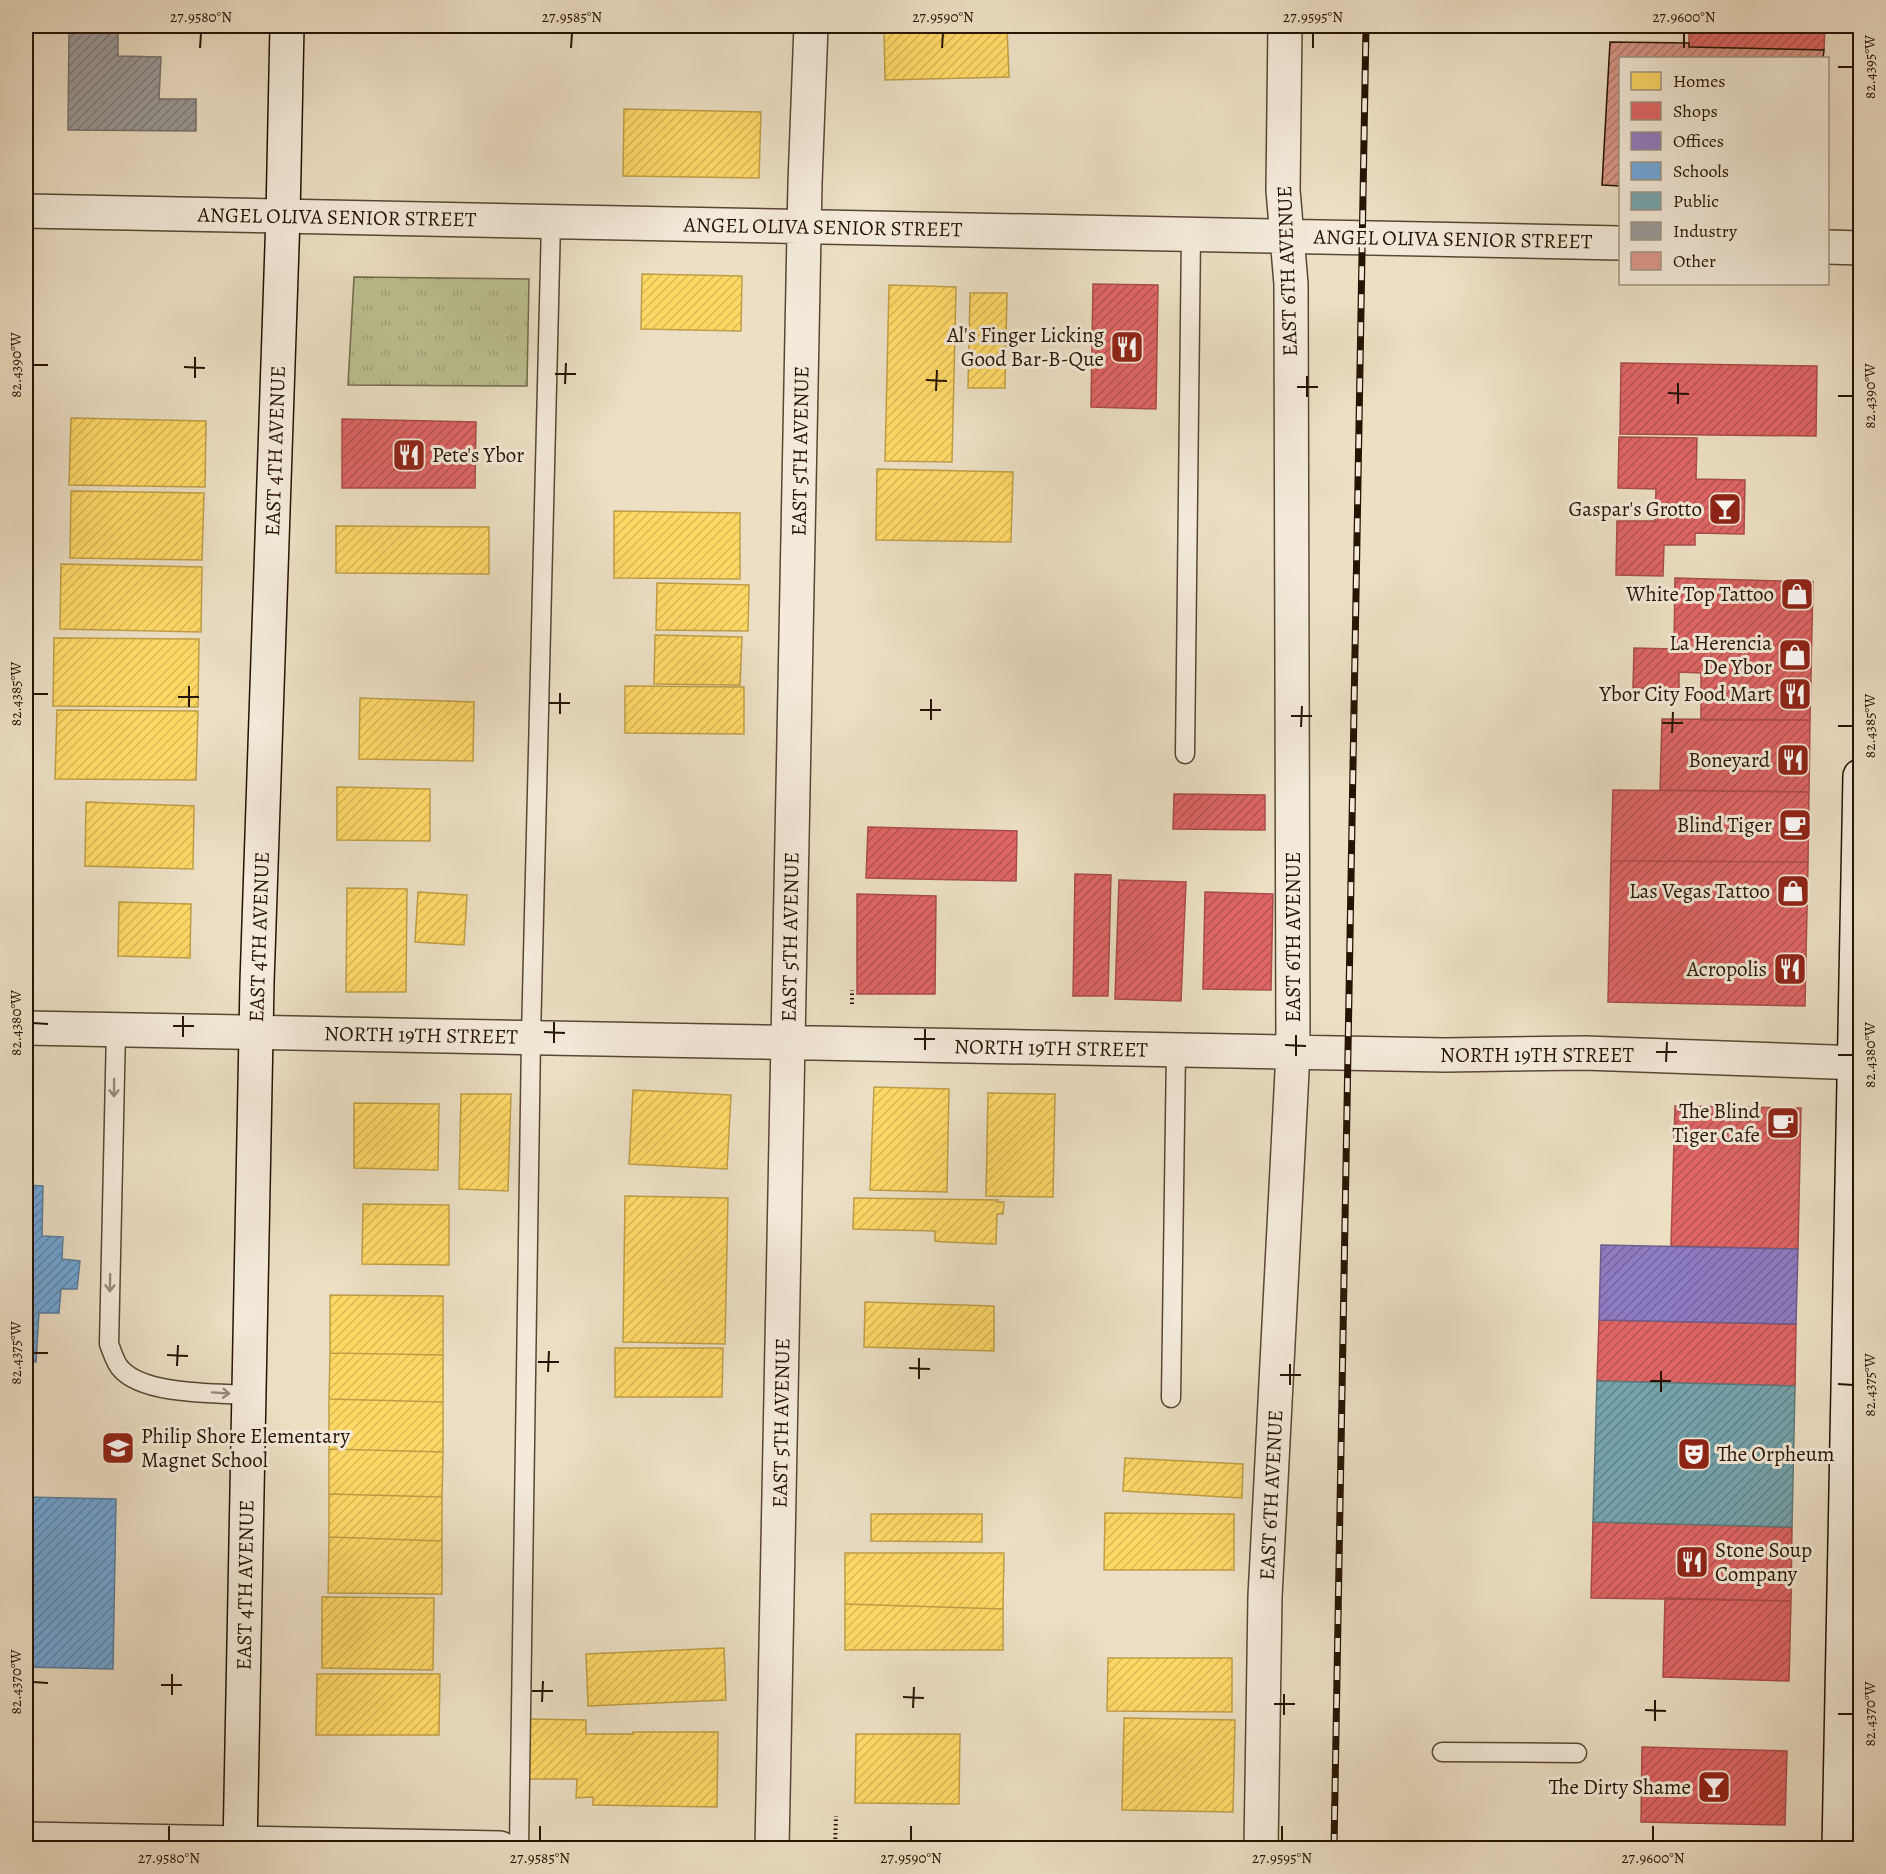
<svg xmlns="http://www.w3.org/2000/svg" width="1886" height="1874" font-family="Alegreya,serif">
  <defs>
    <pattern id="grass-tufts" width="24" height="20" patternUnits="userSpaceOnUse" patternTransform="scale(1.5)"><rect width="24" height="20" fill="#bcc191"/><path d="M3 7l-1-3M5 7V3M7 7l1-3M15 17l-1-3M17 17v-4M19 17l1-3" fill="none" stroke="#a1a57b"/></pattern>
    <pattern id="homes-hatch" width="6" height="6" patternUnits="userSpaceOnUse" patternTransform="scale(1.5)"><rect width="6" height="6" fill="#ffd966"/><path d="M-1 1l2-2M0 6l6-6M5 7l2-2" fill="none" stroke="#dab957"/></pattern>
    <pattern id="shops-hatch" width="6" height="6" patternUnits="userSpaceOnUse" patternTransform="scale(1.5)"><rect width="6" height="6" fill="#e06666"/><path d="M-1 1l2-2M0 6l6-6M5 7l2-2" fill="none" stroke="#b55352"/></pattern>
    <pattern id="offices-hatch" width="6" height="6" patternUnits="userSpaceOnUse" patternTransform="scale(1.5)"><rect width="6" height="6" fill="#8e7cc3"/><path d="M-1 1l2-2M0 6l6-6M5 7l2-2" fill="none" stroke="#74649c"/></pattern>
    <pattern id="schools-hatch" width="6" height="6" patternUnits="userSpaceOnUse" patternTransform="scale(1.5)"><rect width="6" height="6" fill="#6fa8dc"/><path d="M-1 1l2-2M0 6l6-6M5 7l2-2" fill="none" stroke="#5b88b0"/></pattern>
    <pattern id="public-hatch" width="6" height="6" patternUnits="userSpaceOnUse" patternTransform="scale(1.5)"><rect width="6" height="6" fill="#76a5af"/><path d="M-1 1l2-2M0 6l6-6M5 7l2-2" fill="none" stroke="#61858c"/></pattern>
    <pattern id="industry-hatch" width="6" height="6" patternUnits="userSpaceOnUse" patternTransform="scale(1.5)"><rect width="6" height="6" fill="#999"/><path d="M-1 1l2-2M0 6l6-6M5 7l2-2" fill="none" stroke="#7d7c7b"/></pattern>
    <pattern id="building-hatch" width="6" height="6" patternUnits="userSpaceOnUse" patternTransform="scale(1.5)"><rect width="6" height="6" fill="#d89687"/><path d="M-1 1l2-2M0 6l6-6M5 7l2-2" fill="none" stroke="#af796c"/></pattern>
  </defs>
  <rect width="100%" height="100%" fill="#ecdfc4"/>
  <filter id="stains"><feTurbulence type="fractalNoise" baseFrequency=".00333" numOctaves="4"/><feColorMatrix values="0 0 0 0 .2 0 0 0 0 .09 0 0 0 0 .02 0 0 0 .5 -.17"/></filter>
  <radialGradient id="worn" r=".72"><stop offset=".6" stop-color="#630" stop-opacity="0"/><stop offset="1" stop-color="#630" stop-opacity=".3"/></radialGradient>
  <path fill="url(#grass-tufts)" stroke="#716a4a" stroke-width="1.5" d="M354,277L529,279L527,386L348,385Z"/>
  <path fill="url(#homes-hatch)" stroke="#be9e48" stroke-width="1.5" d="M884,26H1007L1009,77L885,80Z
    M624,109L761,112L759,178L623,176Z
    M642,274L742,276L741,331L641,329Z
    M889,285L956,287L952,462L885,461Z
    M970,293H1007L1005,388H968Z
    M71,418L206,421L205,487L69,485Z
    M877,469L1013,472L1011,542L876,540Z
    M71,491L204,493L202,560L70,558Z
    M614,511L740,513V579L614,578Z
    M336,526L489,527V574L336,573Z
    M61,564L202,567L201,632L60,629Z
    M657,583L749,585L748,631L656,630Z
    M655,635L742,637L740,685L654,684Z
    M54,638L199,639L198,707L53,706Z
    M625,686L744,687V734L625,733Z
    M360,698L474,702L473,761L359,759Z
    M57,710L198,711L196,780L55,779Z
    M337,787L430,789V841L337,840Z
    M86,802L194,806L193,869L85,866Z
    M347,888L407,889L406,992H346Z
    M418,892L467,895L464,945L415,942Z
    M119,902L191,904L190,958L118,956Z
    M874,1087L949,1089L947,1192L870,1190Z
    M633,1090L731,1095L727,1169L629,1164Z
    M988,1093L1055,1094L1053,1197L986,1196Z
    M461,1094H511L508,1191L459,1189Z
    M354,1103L439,1104L438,1170L354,1168Z
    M625,1196L728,1198L725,1344L623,1342Z
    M854,1198L998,1200L997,1202H1004L1003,1214H997L996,1244L945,1242L935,1241V1231L853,1229Z
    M363,1204L449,1205V1265L362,1264Z
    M330,1295L443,1296V1355L330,1353Z
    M865,1302L994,1306V1351L864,1347Z
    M615,1348H723L722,1397H615Z
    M330,1353L443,1355V1402L329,1399Z
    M329,1399L443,1402V1452L329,1449Z
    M329,1449L443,1452L442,1497L329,1494Z
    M1125,1458L1243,1464L1242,1498L1123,1491Z
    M329,1494L442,1497V1541L329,1537Z
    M1105,1513L1234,1514V1570H1104Z
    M871,1514H982V1542L871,1541Z
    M329,1537L442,1541V1594L328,1593Z
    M845,1553H1004L1003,1609L845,1604Z
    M322,1597L434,1598L433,1670L322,1668Z
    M845,1604L1003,1609V1650H845Z
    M724,1648L726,1700L588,1706L586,1654Z
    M1108,1658H1232V1712L1107,1711Z
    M317,1674H440L439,1735H316Z
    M1124,1718L1235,1720L1233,1812L1122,1810Z
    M527,1719L586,1720V1734H633V1732H718L717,1807L593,1805V1797L576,1798L577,1779H525Z
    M856,1734H960L959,1804L855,1803Z"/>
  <path fill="url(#shops-hatch)" stroke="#a84d48" stroke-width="1.5" d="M1689,26H1825L1824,50L1689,47Z
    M1093,284L1158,285L1156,409L1091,407Z
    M1621,363L1817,366L1816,436L1620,434Z
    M342,419L476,422L475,488H342Z
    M1619,437L1697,438L1696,479L1745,480L1744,534L1695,533V545H1664L1663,576L1616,575L1617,521H1655L1656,489L1618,488Z
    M1675,578L1813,582L1810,720H1701V673L1679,672V689L1633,688L1634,648L1674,649Z
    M1662,719L1810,720L1809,792L1660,790Z
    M1613,790L1809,792L1808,862L1611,861Z
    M1174,794L1265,795V830L1173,829Z
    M868,827L1017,831L1016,881L866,878Z
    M1611,861L1808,862L1805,1006L1608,1002Z
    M1075,874L1111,875L1108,996H1073Z
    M1119,880L1186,882L1181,1001L1115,999Z
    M1205,892L1273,894L1271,990L1203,989Z
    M857,894L936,896L935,994H857Z
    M1675,1106L1801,1108L1798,1249L1671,1246Z
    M1599,1320L1796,1324L1795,1386L1597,1381Z
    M1593,1522L1792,1527L1791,1601L1591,1598Z
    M1665,1598L1791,1601L1789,1681L1663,1677Z
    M1642,1747L1787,1751L1785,1825L1641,1822Z"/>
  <path fill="url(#offices-hatch)" stroke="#6f5d89" stroke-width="1.5" d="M1601,1245L1798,1249L1796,1324L1599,1320Z"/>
  <path fill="url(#schools-hatch)" stroke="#597c9b" stroke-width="1.5" d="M26,1185L43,1186L42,1236L63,1237L62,1259L80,1261L77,1289H61L59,1313H39L36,1362H26Z
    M26,1497L116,1499L113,1669L26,1667Z"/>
  <path fill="url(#public-hatch)" stroke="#5e7a7b" stroke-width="1.5" d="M1597,1381L1795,1386L1792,1527L1593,1522Z"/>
  <path fill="url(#industry-hatch)" stroke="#76716c" stroke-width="1.5" d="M34,26H118V56L161,57L159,99H196V131L68,130L69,30L34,29Z"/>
  <path fill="url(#building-hatch)" stroke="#261403" stroke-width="1.5" d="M1610,42L1689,43V47L1824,50L1823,58H1620V186L1602,185Z"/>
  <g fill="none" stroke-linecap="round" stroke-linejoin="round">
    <g stroke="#584733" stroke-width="21">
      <path id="lane" d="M1185,754L1191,234
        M116,1030L109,1344C112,1351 115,1363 121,1369C144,1395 215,1393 249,1395
        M1171,1398L1176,1050
        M1442,1752L1577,1753
        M519,1848L531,1037L551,222"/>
    </g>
    <g stroke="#584733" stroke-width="36">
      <path id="street" d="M26,211L1620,243
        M1828,247L1860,248
        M26,1028L1445,1055L1585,1053L1860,1063
        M26,1839L500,1848
        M772,1848L805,183L811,26
        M1261,1848L1265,1597L1293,1052L1291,284L1283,190L1285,26"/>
    </g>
    <g stroke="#261403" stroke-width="36">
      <path id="secondary" d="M240,1848L257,983L283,216L287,26
        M1839,1848L1860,776"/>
    </g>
    <path stroke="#261403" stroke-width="4" stroke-dasharray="1.5 3" stroke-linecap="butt" d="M852,1004V990
      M835,1848L836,1816"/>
    <use href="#lane" stroke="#f3ead9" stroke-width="18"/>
    <use href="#street" stroke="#f3ead9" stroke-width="33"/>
    <use href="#secondary" stroke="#f3ead9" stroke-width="33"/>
    <g stroke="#261403" stroke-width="7">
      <path id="rail" d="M1334,1848L1366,26"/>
    </g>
    <use href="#rail" stroke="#f3ead9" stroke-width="4.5" stroke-dasharray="14" stroke-linecap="butt"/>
  </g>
  <defs><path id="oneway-shaft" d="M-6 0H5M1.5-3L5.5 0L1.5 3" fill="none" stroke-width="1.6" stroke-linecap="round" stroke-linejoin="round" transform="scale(1.5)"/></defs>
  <g stroke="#978a79">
    <use href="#oneway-shaft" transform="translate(114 1088) rotate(91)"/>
    <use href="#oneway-shaft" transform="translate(110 1283) rotate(91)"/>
    <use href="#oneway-shaft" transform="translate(221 1393) rotate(4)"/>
  </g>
  <path fill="none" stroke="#261403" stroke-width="2" d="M200,48L201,33M571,48L572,33M942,48L943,33M1313,48V33M1684,48V33M1838,67H1853M33,365H48M184,367L205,368M555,374H576M195,378V357M926,380L947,381M565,384L566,363M1297,387H1318M936,391L937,370M1668,393L1689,394M1838,396H1853M1307,397V376M1678,404V383M33,694H48M178,697H199M549,703H570M189,707V686M920,710H941M560,714V693M1291,716H1312M931,720V699M1662,723H1683M1838,726H1853M1301,727L1302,706M1672,733L1673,712M33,1023L48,1024M173,1026H194M544,1032L565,1033M183,1037V1016M914,1039H935M554,1043V1022M1285,1045L1306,1046M925,1050V1029M1656,1052H1677M1838,1055H1853M1296,1056V1035M1666,1062L1667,1042M33,1353H48M167,1355L188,1356M538,1362H559M177,1366L178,1345M909,1368L930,1369M548,1372L549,1351M1280,1375H1301M919,1379V1358M1650,1381H1671M1838,1384L1853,1385M1290,1385V1364M1661,1392V1371M33,1682L48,1683M161,1685H182M532,1691H553M172,1695V1674M903,1697L924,1698M542,1702L543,1681M1274,1704H1295M913,1708L914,1687M1645,1710L1666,1711M1838,1714H1853M1284,1715V1694M1655,1721V1700M169,1841V1826M540,1841V1826M911,1841V1826M1282,1841V1826M1653,1841V1826"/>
  <defs>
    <g id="restaurant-square" transform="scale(1.725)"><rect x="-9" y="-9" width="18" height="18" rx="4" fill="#8f2418" stroke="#f3ead9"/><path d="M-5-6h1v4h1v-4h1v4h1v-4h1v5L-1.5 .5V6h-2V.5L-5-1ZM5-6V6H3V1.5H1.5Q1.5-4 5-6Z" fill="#fff"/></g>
    <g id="bar-square" transform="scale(1.725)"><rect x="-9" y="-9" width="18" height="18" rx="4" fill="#8f2418" stroke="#f3ead9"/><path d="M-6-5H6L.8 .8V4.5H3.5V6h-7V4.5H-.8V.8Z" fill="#fff"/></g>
    <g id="shop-square" transform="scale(1.725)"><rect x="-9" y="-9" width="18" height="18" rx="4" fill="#8f2418" stroke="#f3ead9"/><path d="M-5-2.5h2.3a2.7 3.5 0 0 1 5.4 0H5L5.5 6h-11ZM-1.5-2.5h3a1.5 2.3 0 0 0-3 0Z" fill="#fff"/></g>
    <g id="cafe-square" transform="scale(1.725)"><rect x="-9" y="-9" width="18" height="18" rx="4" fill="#8f2418" stroke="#f3ead9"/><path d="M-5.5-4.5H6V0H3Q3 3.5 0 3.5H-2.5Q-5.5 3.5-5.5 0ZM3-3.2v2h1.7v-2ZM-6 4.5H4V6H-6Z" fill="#fff"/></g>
    <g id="school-square" transform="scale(1.725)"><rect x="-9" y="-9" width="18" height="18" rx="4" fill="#8f2418" stroke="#f3ead9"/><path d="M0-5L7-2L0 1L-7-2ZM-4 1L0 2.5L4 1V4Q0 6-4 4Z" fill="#fff"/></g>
    <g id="theatre-square" transform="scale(1.725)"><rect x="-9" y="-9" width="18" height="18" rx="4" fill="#8f2418" stroke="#f3ead9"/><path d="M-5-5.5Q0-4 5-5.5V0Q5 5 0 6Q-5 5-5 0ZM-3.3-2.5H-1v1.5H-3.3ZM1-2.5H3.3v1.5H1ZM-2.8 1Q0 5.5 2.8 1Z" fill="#fff"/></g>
  </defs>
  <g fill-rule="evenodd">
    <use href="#restaurant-square" x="1127" y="347"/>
    <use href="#restaurant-square" x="409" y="455"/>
    <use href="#bar-square" x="1725" y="509"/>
    <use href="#shop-square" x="1797" y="594"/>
    <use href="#shop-square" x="1795" y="655"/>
    <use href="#restaurant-square" x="1795" y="694"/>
    <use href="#restaurant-square" x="1793" y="760"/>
    <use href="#cafe-square" x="1795" y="825"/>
    <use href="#shop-square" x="1793" y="891"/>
    <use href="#restaurant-square" x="1790" y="969"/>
    <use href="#cafe-square" x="1783" y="1123"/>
    <use href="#school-square" x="118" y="1448"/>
    <use href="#theatre-square" x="1694" y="1454"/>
    <use href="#restaurant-square" x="1692" y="1562"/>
    <use href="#bar-square" x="1714" y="1787"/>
  </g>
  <g text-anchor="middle" stroke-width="6" stroke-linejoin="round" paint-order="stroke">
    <g font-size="21" fill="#261403" stroke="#f3ead9">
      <text transform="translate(337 217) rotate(1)" y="7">ANGEL OLIVA SENIOR STREET</text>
      <text transform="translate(823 227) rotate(1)" y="7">ANGEL OLIVA SENIOR STREET</text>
      <text transform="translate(1453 239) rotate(1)" y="7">ANGEL OLIVA SENIOR STREET</text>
      <text transform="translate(1287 271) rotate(-92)" y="7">EAST 6TH AVENUE</text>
      <text transform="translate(275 451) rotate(-88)" y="7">EAST 4TH AVENUE</text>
      <text transform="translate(800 451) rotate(-89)" y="7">EAST 5TH AVENUE</text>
      <text transform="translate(259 937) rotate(-88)" y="7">EAST 4TH AVENUE</text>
      <text transform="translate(790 937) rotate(-89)" y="7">EAST 5TH AVENUE</text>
      <text transform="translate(1293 937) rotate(-90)" y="7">EAST 6TH AVENUE</text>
      <text transform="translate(421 1035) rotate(1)" y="7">NORTH 19TH STREET</text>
      <text transform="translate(1051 1048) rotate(1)" y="7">NORTH 19TH STREET</text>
      <text x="1537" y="1062">NORTH 19TH STREET</text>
      <text transform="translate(781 1423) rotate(-89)" y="7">EAST 5TH AVENUE</text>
      <text transform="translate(1271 1495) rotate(-87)" y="7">EAST 6TH AVENUE</text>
      <text transform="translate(245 1585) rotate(-89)" y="7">EAST 4TH AVENUE</text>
    </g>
    <g font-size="21" fill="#261403" stroke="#f3ead9" text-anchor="end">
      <text x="1104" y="342">Al's Finger Licking<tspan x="1104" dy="24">Good Bar-B-Que</tspan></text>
      <text x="432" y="462" text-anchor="start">Pete's Ybor</text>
      <text x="1702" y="516">Gaspar's Grotto</text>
      <text x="1774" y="601">White Top Tattoo</text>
      <text x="1772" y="650">La Herencia<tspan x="1772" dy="24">De Ybor</tspan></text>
      <text x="1772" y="701">Ybor City Food Mart</text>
      <text x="1770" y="767">Boneyard</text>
      <text x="1772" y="832">Blind Tiger</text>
      <text x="1770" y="898">Las Vegas Tattoo</text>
      <text x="1767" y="976">Acropolis</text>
      <text x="1760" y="1118">The Blind<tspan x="1760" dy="24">Tiger Cafe</tspan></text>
      <text x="141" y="1443" text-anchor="start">Philip Shore Elementary<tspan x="141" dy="24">Magnet School</tspan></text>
      <text x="1717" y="1461" text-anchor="start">The Orpheum</text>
      <text x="1715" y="1557" text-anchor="start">Stone Soup<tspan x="1715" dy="24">Company</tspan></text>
      <text x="1691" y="1794">The Dirty Shame</text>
    </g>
  </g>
  <rect width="1886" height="1874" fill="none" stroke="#ecdfc4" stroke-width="66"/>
  <rect x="1619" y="57" width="210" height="228" fill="#f3ead9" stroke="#a19483" stroke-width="1.5"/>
  <rect x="1631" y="72" width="30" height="18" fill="#ffd966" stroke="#a19483" stroke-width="1.5"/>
  <text x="1673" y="87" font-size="18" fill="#261403">Homes</text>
  <rect x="1631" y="102" width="30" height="18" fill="#e06666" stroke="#a19483" stroke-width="1.5"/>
  <text x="1673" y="117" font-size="18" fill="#261403">Shops</text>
  <rect x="1631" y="132" width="30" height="18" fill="#8e7cc3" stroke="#a19483" stroke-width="1.5"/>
  <text x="1673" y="147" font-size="18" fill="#261403">Offices</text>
  <rect x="1631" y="162" width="30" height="18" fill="#6fa8dc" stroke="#a19483" stroke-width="1.5"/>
  <text x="1673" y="177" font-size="18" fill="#261403">Schools</text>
  <rect x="1631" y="192" width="30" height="18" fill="#76a5af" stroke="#a19483" stroke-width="1.5"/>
  <text x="1673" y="207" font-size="18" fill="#261403">Public</text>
  <rect x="1631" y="222" width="30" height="18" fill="#999999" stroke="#a19483" stroke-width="1.5"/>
  <text x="1673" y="237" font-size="18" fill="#261403">Industry</text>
  <rect x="1631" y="252" width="30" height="18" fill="#d89687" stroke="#a19483" stroke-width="1.5"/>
  <text x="1673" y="267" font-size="18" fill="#261403">Other</text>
  <rect x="33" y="33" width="1820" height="1808" fill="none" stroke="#261403" stroke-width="2"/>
  <g font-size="15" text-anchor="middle" fill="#261403">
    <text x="201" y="22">27.9580°N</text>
    <text x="572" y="22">27.9585°N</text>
    <text x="943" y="22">27.9590°N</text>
    <text x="1313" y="22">27.9595°N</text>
    <text x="1684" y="22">27.9600°N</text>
    <text transform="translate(1870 67) rotate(-90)" y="5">82.4395°W</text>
    <text transform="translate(16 365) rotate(-90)" y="5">82.4390°W</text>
    <text transform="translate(1870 396) rotate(-90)" y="5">82.4390°W</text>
    <text transform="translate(16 694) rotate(-90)" y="5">82.4385°W</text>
    <text transform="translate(1870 726) rotate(-90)" y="5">82.4385°W</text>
    <text transform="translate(16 1023) rotate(-90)" y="5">82.4380°W</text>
    <text transform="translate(1870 1055) rotate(-90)" y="5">82.4380°W</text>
    <text transform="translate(16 1353) rotate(-90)" y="5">82.4375°W</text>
    <text transform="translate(1870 1385) rotate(-90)" y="5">82.4375°W</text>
    <text transform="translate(16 1682) rotate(-90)" y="5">82.4370°W</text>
    <text transform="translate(1870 1714) rotate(-90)" y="5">82.4370°W</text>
    <text x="169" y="1863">27.9580°N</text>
    <text x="540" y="1863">27.9585°N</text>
    <text x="911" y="1863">27.9590°N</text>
    <text x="1282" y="1863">27.9595°N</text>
    <text x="1653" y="1863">27.9600°N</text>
  </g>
  <rect width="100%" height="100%" filter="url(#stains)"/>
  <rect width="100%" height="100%" fill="url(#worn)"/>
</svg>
